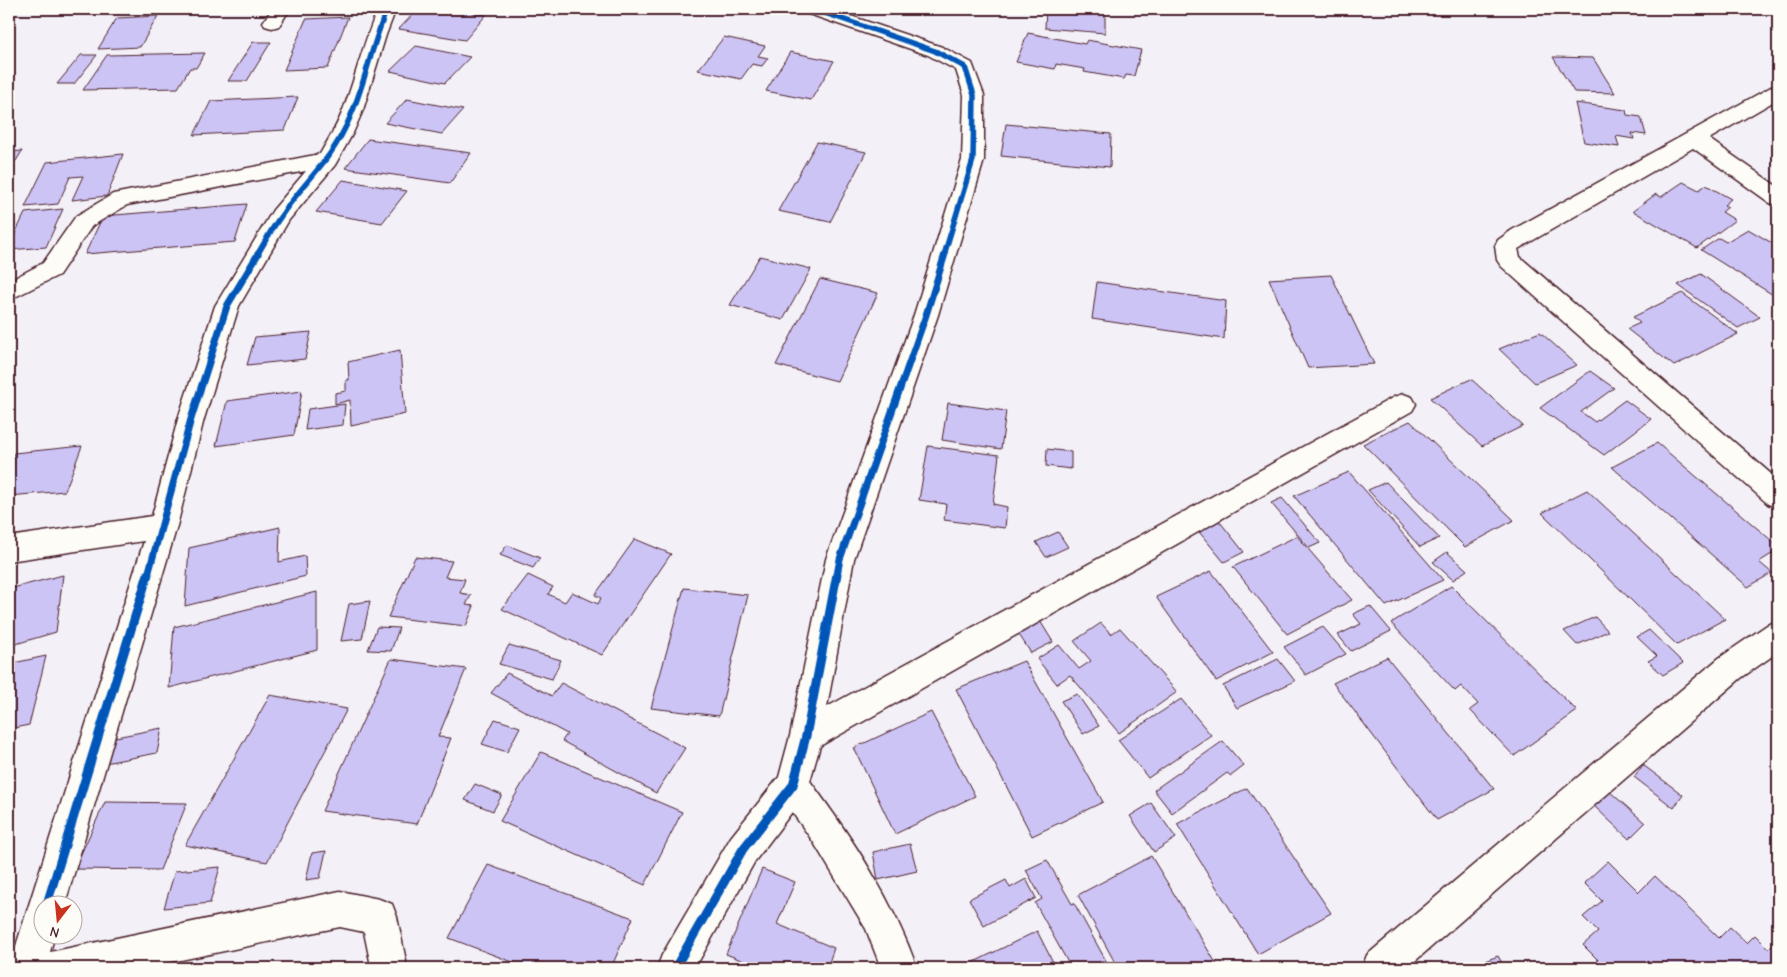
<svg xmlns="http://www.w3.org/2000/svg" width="1787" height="977" font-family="'Comic Neue',sans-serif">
  <rect width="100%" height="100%" fill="#f3f1f7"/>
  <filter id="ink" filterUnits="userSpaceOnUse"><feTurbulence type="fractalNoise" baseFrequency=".02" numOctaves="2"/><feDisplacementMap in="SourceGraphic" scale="10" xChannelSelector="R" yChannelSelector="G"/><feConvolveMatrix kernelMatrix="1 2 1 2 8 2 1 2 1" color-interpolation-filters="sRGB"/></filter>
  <g filter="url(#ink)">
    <path fill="#cdc4f6" stroke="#4a1f2b" d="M418,9H448L486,15L465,40L399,29Z
      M1046,9H1105V33L1045,28Z
      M158,16L140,47L98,49L117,18Z
      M348,17L328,68L284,70L306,19Z
      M1028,33L1085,44L1087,40L1141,50L1134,76L1126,75L1124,79L1084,72L1085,69L1056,64L1055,69L1016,62Z
      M724,37L765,46L758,56L768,58L762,66L752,64L741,79L698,70Z
      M253,42H271L247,81H228Z
      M416,46L470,57L445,83L390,71Z
      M790,52L834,61L811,100L766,91Z
      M205,53L196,68H190L178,88L83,90L107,55Z
      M81,55H97L74,84H57Z
      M1553,57L1593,58L1615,93L1574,92Z
      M298,97L285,130L194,135L211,101Z
      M407,99L463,110L442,134L385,123Z
      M1575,103L1626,110L1627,115L1641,117L1646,135L1632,133L1634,139L1616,136L1619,147L1584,142Z
      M1006,124L1111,134L1110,167L1001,156Z
      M368,139L471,153L450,183L345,168Z
      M817,142L866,152L830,222L778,211Z
      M22,151L16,161H9V152Z
      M123,154L107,196L72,200L83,176L70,177L58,204L25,207L47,162Z
      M343,180L407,191L382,223L316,212Z
      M1683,182L1699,190L1706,185L1731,199L1724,205L1728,207L1722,212L1735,220L1697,248L1633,211L1656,194L1661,197Z
      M247,204L235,242L85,254L103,216Z
      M63,209L46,247L9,250V246L25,213Z
      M1748,229L1772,243L1778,238V298L1701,250L1719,238L1726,242Z
      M760,256L811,269L783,320L730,305Z
      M1701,274L1760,317L1738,328L1678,285Z
      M1331,275L1374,364L1308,368L1269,279Z
      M820,279L878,293L837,381L776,365Z
      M1097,282L1226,301L1224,339L1092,319Z
      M1682,293L1738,334L1674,366L1627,329L1640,323L1633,317Z
      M311,332L305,359L247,365L255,337Z
      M1540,332L1577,365L1535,383L1499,349Z
      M400,350L405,414L351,426L350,400L335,404V393L346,391V380H349L348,362Z
      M1590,371L1614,388L1581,412L1595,422L1625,400L1651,419L1604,455L1540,408Z
      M1471,379L1523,426L1482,446L1430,398Z
      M302,391L294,435L216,446L227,401Z
      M948,403L1006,411L1001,449L942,440Z
      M345,404L343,425L305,430L308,409Z
      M1410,421L1514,520L1465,547L1363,444Z
      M1657,443L1778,546V550L1759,562L1772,573L1748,587L1612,467Z
      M82,446L65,491L9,496V464L14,453Z
      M928,446L999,455L993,504L1007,507L1005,528L944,520L946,504L919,500Z
      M1047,449L1071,452V469L1046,466Z
      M1349,472L1443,580L1386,606L1294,496Z
      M1386,482L1439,538L1420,547L1368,490Z
      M1587,490L1725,619L1677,645L1542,513Z
      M1282,498L1320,543L1309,548L1271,503Z
      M1216,517L1244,552L1224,562L1195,527Z
      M280,527L279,562L305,556L306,576L185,606L189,548Z
      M1058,532L1068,547L1046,557L1036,542Z
      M1297,536L1352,600L1287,634L1233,567Z
      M635,539L671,554L602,655L502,609L528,575L553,587L548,594L565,602L572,592L598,604L601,598L595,595Z
      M507,545L540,558L533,568L500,555Z
      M1447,552L1467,570L1453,580L1433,562Z
      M415,557L452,561L445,577L465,579L460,593L471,595L466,605L474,606L466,626L388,617Z
      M1211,571L1273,652L1216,681L1156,597Z
      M63,575L56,632L9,646V589Z
      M1451,586L1577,711L1514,756L1470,710L1478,704L1461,686L1455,691L1391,623Z
      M684,588L748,595L719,716L651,708Z
      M317,592V650L169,688L174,627Z
      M370,601L362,639L341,641L349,604Z
      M1370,606L1391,631L1351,651L1338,635L1361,624L1353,614Z
      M1037,616L1053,642L1031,653L1014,627Z
      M1595,617L1608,631L1577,645L1564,631Z
      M1101,623L1111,634L1120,628L1177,692L1119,733L1070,675L1057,684L1037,659L1059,645L1079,669L1091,661L1074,641Z
      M377,627L399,628L391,651L368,650Z
      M1323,627L1346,654L1306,675L1284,647Z
      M1649,630L1683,663L1663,675L1648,661L1657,656L1637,637Z
      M509,645L561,660L552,679L499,664Z
      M46,656L29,725L9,729V664Z
      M1387,657L1494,789L1437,820L1333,683Z
      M391,659L466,669L438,737L451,738L417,824L322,811Z
      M1278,659L1295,681L1237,708L1223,686Z
      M1024,661L1103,802L1032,836L956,689Z
      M507,673L552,696L561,683L685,748L656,793L562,741L567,734L491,693Z
      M1077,694L1099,726L1083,734L1061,701Z
      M270,695L347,709L267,862L185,845Z
      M1181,699L1211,735L1148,778L1118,740Z
      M931,712L975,796L895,834L854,748Z
      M495,719L520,727L507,752L482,744Z
      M162,728L157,753L105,763L111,738Z
      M1223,741L1244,766L1231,776L1227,773L1172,813L1154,790Z
      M541,752L682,812L645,885L500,821Z
      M1643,765L1683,795L1674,808L1634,777Z
      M475,784L502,795L493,811L465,800Z
      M1247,788L1331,913L1258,954L1177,824Z
      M1609,791L1645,823L1629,839L1594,806Z
      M105,802L187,803L160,870L74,869Z
      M1151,803L1176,838L1154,852L1130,816Z
      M910,844L917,871L878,880L873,852Z
      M326,851L320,878L306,880L312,853Z
      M15,853L9,891V855Z
      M1151,856L1219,968H1118L1078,895Z
      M1047,860L1072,904L1074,903L1110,968H1071L1035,903L1042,899L1026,870Z
      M1608,861L1639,892L1655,876L1719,938L1730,927L1747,943L1755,935L1769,949L1778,940V968H1655L1649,962L1642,968H1606L1583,945L1598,932L1583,917L1602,901L1584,883Z
      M488,865L633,918L611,968H528L449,938Z
      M220,867L210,903L164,908L175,871Z
      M762,869L795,882L777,924L834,948L827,968H761L726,954Z
      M1026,879L1036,898L984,926L969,899L1006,880L1010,888Z
      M1037,931L1056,968H962Z
      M1498,956L1505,968H1466Z
      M329,966L328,968H277Z"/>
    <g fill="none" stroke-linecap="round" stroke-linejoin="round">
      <g stroke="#4a1f2b" stroke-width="3">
        <path id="minor" d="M272,9H290L279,26L272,28L265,26L263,22Z
          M378,9H396L386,35L363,110L353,133L335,165L289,220L239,306L204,419L177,526L65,904H42V934H55L50,952L340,891L379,899L392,904L397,917L406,961L405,968H369L370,961L364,932L340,927L142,968H9L144,541L9,561V537L152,516L178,419L215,306L273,210L306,171L127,205L92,226L59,275L9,300V281L43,263L76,216L113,194L320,154C328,140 337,126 343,110C356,77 363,42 378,9Z
          M804,9H830L942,47L972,63L984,95V160L938,315L854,559L827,707L1394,397L1403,394L1412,397L1416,404L1412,411L820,746L810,781C853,839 893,900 917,968H881L866,929L814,843L792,812L755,861L695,968H657L662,955L731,837L779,777L790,736L826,559L914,315L962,160L964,95L956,70L928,55L806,13Z
          M1778,85V99L1709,139L1778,187V205L1770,203L1693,148L1518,249L1520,257L1778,480V508L1768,504L1501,266L1497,260L1495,246L1498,240L1512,230L1771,87Z
          M1778,621V652L1741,678L1407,968H1362L1367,955L1719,658L1767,625Z"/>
      </g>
      <use href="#minor" fill="#fdfcf7" fill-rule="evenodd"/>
      <g stroke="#fdfcf7" stroke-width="8">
        <path id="cycleway-far2" d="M813,9L935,51L965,67L974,95L973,160L944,255
          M257,255C265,242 272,228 281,216C300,187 326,165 342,134C363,95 370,49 387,9"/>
      </g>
      <g stroke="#fdfcf7" stroke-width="10">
        <path id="cycleway-far1" d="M148,575L191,419L227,306L258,254
          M837,575L840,559L926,315L945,254"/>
      </g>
      <g stroke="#fdfcf7" stroke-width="12">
        <path id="cycleway" d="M47,904L148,574
          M675,968L743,849L793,785L806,736L837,574"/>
      </g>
      <use href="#cycleway-far2" stroke="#0057b8" stroke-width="5.5"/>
      <use href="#cycleway-far1" stroke="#0057b8" stroke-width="7"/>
      <use href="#cycleway" stroke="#0057b8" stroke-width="9"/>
    </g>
  </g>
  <rect width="1787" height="977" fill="none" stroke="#fdfcf7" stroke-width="30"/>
  <rect x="15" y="15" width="1757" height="947" fill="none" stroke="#4a1f2b" stroke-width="2" filter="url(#ink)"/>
  <g transform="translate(58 920) rotate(196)"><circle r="24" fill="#fdfcf7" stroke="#b5a4a5"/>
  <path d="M0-4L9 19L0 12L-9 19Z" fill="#c8321e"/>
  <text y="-8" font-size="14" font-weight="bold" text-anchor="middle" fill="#4a1f2b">N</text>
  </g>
</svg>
